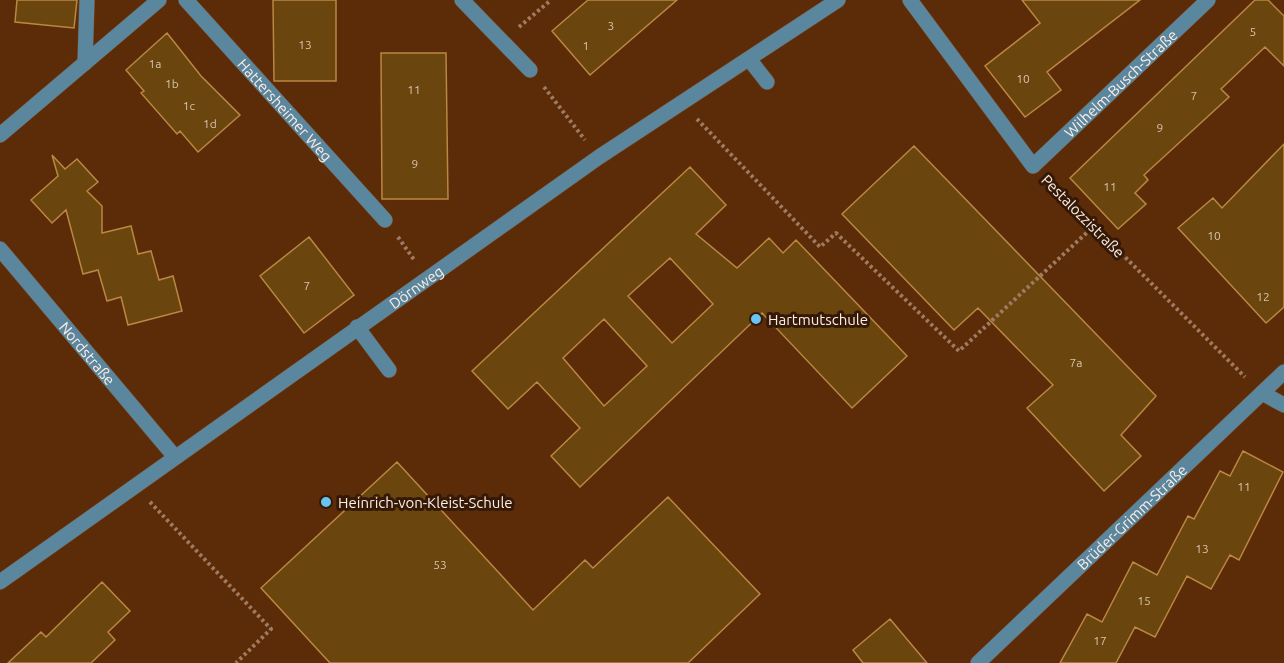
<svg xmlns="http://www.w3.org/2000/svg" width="1284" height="663" viewBox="0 0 1284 663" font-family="Ubuntu,sans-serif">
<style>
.building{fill:#6a450d;stroke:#ba8744;stroke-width:1.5;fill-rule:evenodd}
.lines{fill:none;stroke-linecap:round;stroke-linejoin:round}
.minor-casing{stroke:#764a2a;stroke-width:16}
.path{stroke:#9e7b62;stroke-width:4;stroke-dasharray:3 3;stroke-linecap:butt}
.minor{stroke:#5b879e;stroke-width:15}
.poi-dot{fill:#68c4f0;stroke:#351907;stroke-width:2}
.labels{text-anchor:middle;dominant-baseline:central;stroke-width:6;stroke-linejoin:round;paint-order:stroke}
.number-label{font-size:12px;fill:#d8c3ae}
.street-label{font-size:15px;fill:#fdede4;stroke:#351907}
.poi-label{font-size:15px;fill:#fdede4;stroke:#351907;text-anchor:start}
</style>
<rect width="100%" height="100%" fill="#5c2b07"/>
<path class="building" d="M17,0H77L74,28L15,22Z
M273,0H336V81H274Z
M588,0H677L590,75L552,31Z
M1022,0H1140L1047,72L1061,90L1025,117L985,66L1040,23Z
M1255,0H1268L1284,16V66L1265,47L1221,89L1229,97L1144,175L1148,180L1135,193L1146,204L1118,229L1070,178Z
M167,33L201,76L240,115L198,152L180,131L177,134L141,93L144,91L126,70Z
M381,53H446L448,199H382Z
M1284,144V307L1266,323L1178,228L1213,198L1222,208Z
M914,146L1156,396L1121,435L1141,456L1104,491L1027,408L1053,385L978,308L954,330L842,214Z
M52,155L65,169L77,159L98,182L87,191L102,206V233L131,226L138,254L151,251L159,280L173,276L182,311L128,325L121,297L107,301L98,270L83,274L66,210L52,223L31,200L58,176Z
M690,167L726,205L696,234L737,268L769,238L783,253L796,240L907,356L852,408L762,313L580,487L551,456L580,428L537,382L508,409L472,371ZM670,258L713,304L672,343L628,296ZM604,319L647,366L604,406L563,358Z
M309,237L354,295L304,333L260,276Z
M1243,451L1283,472L1239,560L1230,555L1211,589L1187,576L1155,637L1135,627L1116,663H1060L1087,614L1102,622L1133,562L1157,575L1188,516L1194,519L1220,471L1230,476Z
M397,462L533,610L585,560L593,568L668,497L760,594L688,663H330L261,588Z
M102,582L130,611L108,632L115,640L91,663H8L41,632L46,637Z
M890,619L927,663H863L853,650Z"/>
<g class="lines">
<g class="minor-casing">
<g id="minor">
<path id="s1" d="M186,0L385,220"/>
<path d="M462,0L530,70"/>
<path id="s2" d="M910,0L1033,166L1208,0"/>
<path d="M749,59L767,82"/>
<path d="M85,63L87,0"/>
<path d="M0,135L159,0"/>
<path id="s3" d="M0,249L175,457"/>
<path d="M357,327L389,370"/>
<path d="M1262,393L1284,405"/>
<path id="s4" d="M0,582L599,157L838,0"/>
<path id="s5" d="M978,663L1284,372"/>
</g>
</g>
<path class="path" d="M519,27L551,0
M544,87L585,140
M697,119L820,247L836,233L959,351L1094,226
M1049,181L1245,377
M398,237L415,261
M150,502L271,629L236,663"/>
<use href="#minor" class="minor"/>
</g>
<g class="poi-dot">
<circle cx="756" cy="319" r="6"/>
<circle cx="326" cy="502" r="6"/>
</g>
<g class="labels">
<g class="number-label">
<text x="611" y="25">3</text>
<text x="1253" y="31">5</text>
<text x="305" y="44">13</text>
<text x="586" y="45">1</text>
<text x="155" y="63">1a</text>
<text x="1023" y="78">10</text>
<text x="172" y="83">1b</text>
<text x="414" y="89">11</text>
<text x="1194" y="95">7</text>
<text x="189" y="105">1c</text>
<text x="210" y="123">1d</text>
<text x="1160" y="127">9</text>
<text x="415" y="163">9</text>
<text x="1110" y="186">11</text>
<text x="1214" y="235">10</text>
<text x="307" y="285">7</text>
<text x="1263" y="296">12</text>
<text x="1076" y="362">7a</text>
<text x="1244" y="486">11</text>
<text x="1202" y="548">13</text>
<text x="440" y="564">53</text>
<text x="1144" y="600">15</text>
<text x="1100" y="640">17</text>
</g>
<g class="street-label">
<text stroke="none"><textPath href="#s2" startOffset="327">Wilhelm-Busch-Straße</textPath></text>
<text stroke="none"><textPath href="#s1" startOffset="148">Hattersheimer Weg</textPath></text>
<text transform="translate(1083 216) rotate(45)">Pestalozzistraße</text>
<text stroke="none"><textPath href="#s4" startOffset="510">Dörnweg</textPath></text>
<text stroke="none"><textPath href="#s3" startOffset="136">Nordstraße</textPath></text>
<text stroke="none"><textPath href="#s5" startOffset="212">Brüder-Grimm-Straße</textPath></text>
</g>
<g class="poi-label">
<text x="768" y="319">Hartmutschule</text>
<text x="338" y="502">Heinrich-von-Kleist-Schule</text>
</g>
</g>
</svg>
